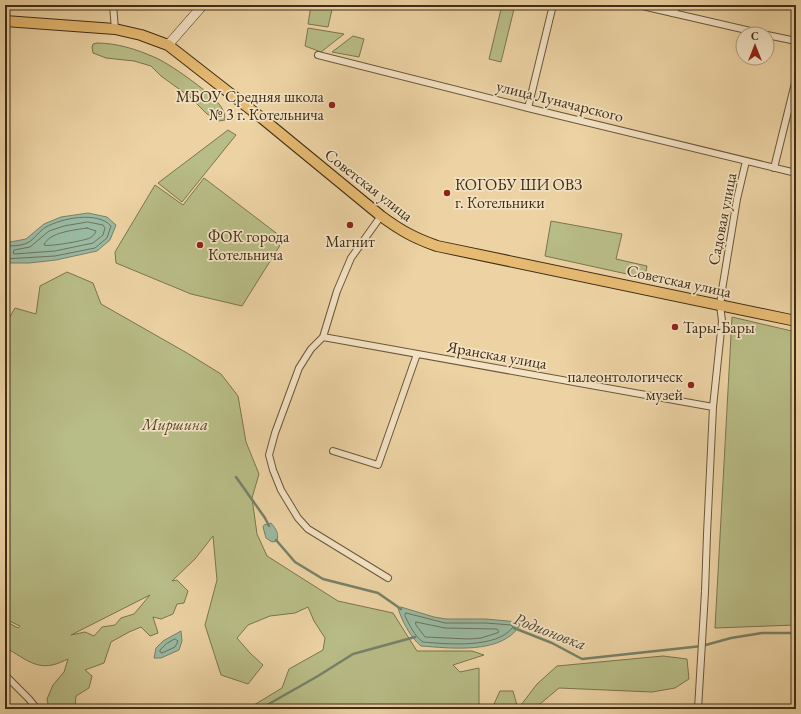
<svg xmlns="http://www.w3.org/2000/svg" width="801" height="714" viewBox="0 0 801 714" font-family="'EB Garamond',serif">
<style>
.green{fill:#b8bc86;stroke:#7c744e;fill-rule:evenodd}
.water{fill:#9ab9a2;stroke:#76816a}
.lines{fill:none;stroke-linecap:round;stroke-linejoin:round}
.shore{stroke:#6d735c;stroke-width:1}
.stream{stroke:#76816a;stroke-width:2.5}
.street-casing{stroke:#6b563a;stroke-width:8}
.secondary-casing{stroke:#402d16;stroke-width:10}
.primary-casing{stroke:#402d16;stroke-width:12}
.street{stroke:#f3e2c4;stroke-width:6}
.secondary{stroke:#f3e2c4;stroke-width:9}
.primary{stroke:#e6ba72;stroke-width:10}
.poi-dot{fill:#8f2418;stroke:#f3e2c4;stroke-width:1.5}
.labels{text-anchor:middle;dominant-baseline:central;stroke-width:3.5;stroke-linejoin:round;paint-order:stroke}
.poi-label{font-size:16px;fill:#402d16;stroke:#f3e2c4;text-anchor:start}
.street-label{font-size:16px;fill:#402d16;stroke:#f3e2c4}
.park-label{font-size:16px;font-style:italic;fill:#584a2c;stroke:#f3e2c4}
.water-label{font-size:17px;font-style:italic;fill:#524932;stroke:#f3e2c4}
</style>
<rect width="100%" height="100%" fill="#edd3a4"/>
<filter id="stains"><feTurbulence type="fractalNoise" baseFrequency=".005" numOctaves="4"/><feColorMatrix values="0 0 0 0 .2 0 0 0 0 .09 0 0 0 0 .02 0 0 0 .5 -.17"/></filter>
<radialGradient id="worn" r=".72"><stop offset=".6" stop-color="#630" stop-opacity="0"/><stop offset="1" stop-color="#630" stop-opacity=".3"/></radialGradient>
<path class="green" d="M311,5H333L328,27L308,24Z
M502,5H515L501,62L489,59Z
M308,28L344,34L321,52L305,46Z
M353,36L364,39L359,57L332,52Z
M97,43C116,43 136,49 154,57C169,63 208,91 219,104C223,109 225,114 225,120L219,121L207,114L190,97L161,76L151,66L134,61L106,58L93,53L92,47L93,44Z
M228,130L236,135L182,202L158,183Z
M204,178L284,239L242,306L191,294L116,263L115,252L155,185L183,205Z
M551,221L622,234L616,259L647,266L645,278L545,256Z
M67,272L93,283L101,304L187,353L221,374L238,396L246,442L259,474L252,498L257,534L267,556L338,601L393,613L417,651H472L484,655L453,665L460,672L479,668V703L482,709H252L254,705L282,688L289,669L323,650L325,638L314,621L308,607L295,613L270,616L248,625L237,638L250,653L263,665L248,684L221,675L205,625L217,580L213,536L195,559L172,581L177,580L188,591L184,603L177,604L173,614L161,619L153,617L158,633L150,636L141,627L129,632L111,642L104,663L85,670L92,676L89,688L76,696L75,706L72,709H49L47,699L53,685L64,672L68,659C63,661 58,664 52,665C33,669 21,655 5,648V621L18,628L20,626L5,619V325L15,308L36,314L40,286ZM150,595L134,614L121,618L115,625L102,627L94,636L85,632L71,635Z
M732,317L796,332V625L715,628Z
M663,656L687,659L689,679L675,688L652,692L559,688L534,709H518L537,684L557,666Z
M500,691H513L518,709H499L493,706Z"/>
<path class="water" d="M88,213L107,217L116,225L110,240L97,251L56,260L29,263H5V243L26,239L44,224L61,217Z
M271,523C276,529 279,533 277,541L272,542L266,538L263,527L264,525Z
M401,607L434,617L446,619H486L518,622L520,625C502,655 450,648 421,646C410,637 402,621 398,608Z
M181,631L182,641L179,650L161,658H154L156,648L163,641Z"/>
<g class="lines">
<path class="shore" d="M88,222L103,225L105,228L103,235L93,243L55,251L14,254L13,253L14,250L30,247L49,231L64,226Z
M87,228L96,231C95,234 93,236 90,238C83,241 49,247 44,245C49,232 75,230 87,228Z
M5,246C11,246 21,246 27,243C34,240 39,231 46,227C62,218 98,211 111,226L107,238L95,248L55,256L5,259
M406,613L445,623H486L511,625L513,627C497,649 447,644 423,642C415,637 409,624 405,616Z
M416,622L445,628L497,629L499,632L497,633L481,638L469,639L425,637L416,625Z
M175,639L178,641L175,647L162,653L160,652V650L166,644Z"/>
<path class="stream" d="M236,477L265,518L269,526
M276,540L295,562L323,579L378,593L401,609
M514,628L552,643L582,659L702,646L731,638L762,633H796
M263,709L267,705L318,676L353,654L415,637"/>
<g class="street-casing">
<path id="street" d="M113,5L115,29
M638,5L764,34
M672,13L679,5
M767,35L796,41
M318,55L528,108L796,173
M528,108L553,5
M774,168L796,79
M381,216L351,258L337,291L323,337L311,349L299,368L275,433L269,455L273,470L281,490L298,518L308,529L388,578
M323,337L713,407
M333,451L378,465L417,354
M5,675L29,699L37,709
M698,709L705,592L707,534L713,407L722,321L720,305L722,290L737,199L746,161"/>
</g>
<g class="secondary-casing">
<path id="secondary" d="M168,45L203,5"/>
</g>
<g class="primary-casing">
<path id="primary" d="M5,21L115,29L141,35L168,45L263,119L381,216C400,230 414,238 437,246L796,321"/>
</g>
<use href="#street" class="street"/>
<use href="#secondary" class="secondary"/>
<use href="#primary" class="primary"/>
</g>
<g class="poi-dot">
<circle cx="332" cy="105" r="4"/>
<circle cx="447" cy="193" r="4"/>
<circle cx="350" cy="225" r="4"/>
<circle cx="200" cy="245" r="4"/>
<circle cx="675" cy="327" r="4"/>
<circle cx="691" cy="385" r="4"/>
</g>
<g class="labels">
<g class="poi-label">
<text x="324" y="96" text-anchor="end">МБОУ Средняя школа<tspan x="324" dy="18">№ 3 г. Котельнича</tspan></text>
<text x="455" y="184">КОГОБУ ШИ ОВЗ<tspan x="455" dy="18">г. Котельники</tspan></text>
<text x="208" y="236">ФОК города<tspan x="208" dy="18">Котельнича</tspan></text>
<text x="350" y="241" text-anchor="middle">Магнит</text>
<text x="683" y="327">Тары-Бары</text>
<text x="683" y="376" text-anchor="end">палеонтологическ<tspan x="683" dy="18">музей</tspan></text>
</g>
<g class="street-label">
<text transform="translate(560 101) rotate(14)">улица Луначарского</text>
<text transform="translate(369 185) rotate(38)">Советская улица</text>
<text transform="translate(722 219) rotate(-79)">Садовая улица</text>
<text transform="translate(679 281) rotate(12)">Советская улица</text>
<text transform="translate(497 355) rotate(10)">Яранская улица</text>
</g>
<g class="park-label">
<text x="175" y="424">Миршина</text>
</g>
<g class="water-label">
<text transform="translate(550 631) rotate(21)">Родионовка</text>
</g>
</g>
<rect width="801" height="714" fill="none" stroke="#edd3a4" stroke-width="20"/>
<rect x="6" y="6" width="789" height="702" fill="none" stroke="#402d16" stroke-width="2"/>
<rect x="10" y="10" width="781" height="694" fill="none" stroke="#402d16"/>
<g transform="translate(755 46)"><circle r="19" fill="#f3e2c4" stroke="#ab9a7e"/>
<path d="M0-3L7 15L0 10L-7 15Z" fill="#8f2418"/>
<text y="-6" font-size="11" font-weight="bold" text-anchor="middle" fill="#402d16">С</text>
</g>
<rect width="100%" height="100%" filter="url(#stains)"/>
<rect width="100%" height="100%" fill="url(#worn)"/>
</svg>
